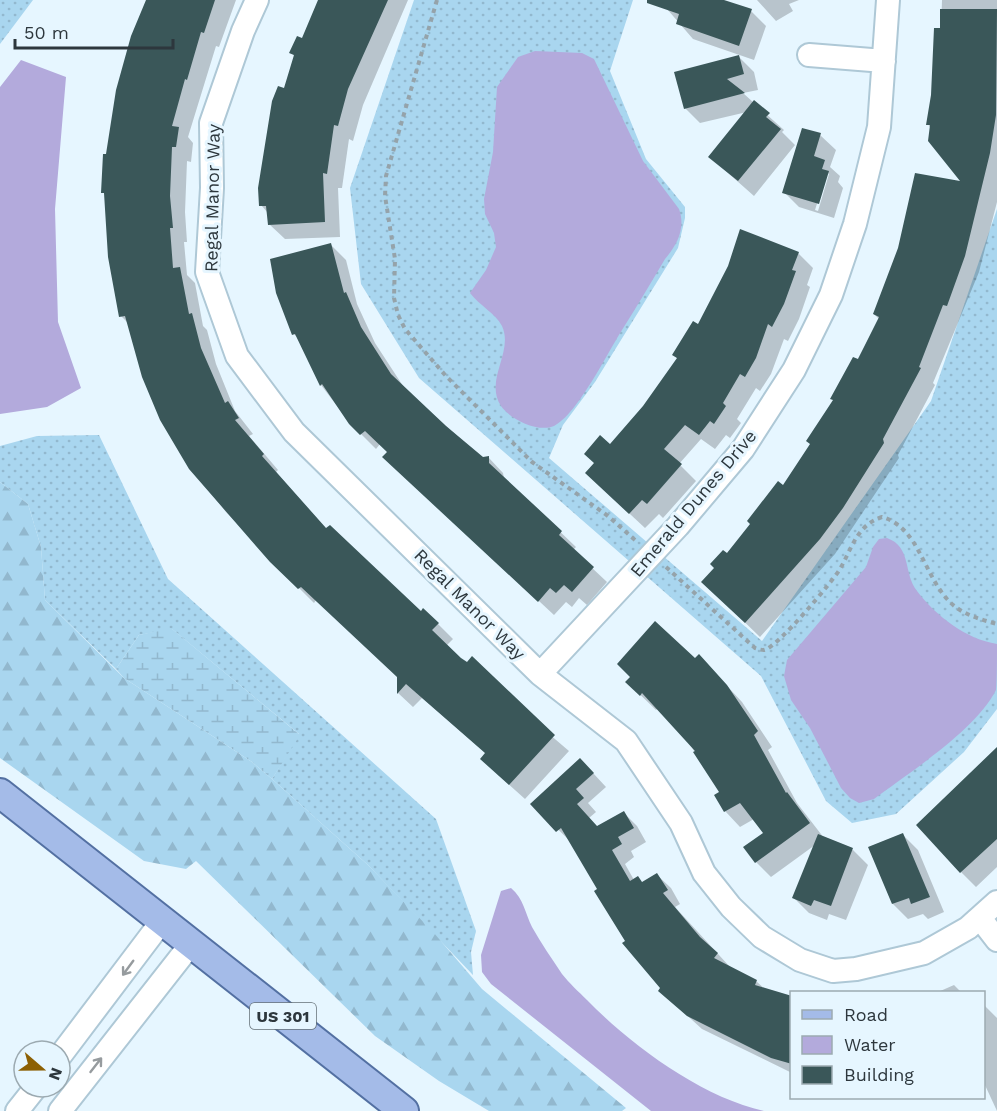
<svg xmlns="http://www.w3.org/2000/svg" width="997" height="1111" viewBox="0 0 997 1111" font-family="'Work Sans',sans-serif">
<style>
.grass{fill:url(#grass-dots)}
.forest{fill:url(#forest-firs)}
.wetland{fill:url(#wetland-marsh)}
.water{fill:#b3aadc}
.shadow{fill:#0003;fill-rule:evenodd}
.building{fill:#3a5759}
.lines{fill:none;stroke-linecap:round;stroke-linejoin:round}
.minor-casing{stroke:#aec8d6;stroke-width:26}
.major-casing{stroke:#5370a2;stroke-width:32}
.path{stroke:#95a3aa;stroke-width:4;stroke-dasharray:4.5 4.5;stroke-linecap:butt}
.minor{stroke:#fff;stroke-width:22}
.major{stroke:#a4bbe8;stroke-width:28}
.oneway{stroke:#969b9e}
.labels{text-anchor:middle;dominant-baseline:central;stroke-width:6;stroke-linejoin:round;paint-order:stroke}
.shield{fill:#e6f6ff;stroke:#647077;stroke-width:1.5}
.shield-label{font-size:16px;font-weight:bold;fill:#2d373d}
.street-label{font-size:18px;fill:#2d373d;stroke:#e6f6ff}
</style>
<defs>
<pattern id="grass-dots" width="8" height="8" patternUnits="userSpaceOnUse" patternTransform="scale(1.5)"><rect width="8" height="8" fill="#a9d6ef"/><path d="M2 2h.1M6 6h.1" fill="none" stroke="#92b8ce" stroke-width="1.8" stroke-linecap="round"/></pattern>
<pattern id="forest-firs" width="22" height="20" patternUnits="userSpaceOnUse" patternTransform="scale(1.5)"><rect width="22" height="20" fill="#a9d6ef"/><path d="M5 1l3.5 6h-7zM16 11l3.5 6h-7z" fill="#92b8ce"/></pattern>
<pattern id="wetland-marsh" width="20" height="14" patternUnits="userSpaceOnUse" patternTransform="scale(1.5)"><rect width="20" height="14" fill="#a9d6ef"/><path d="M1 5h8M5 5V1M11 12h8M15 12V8" fill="none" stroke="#92b8ce"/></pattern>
</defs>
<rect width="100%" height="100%" fill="#e6f6ff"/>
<path class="grass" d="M0,0H33L0,44Z
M414,0H633L610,71L646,159L685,207V218L678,248L595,382L563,425L549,458L762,641L931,401L997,209V709L964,752L896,814L852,823L826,801L761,676L419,378L361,284L350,188Z
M99,435L168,579L436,819L476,931L471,952L473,975L368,865L272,779L299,734L172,629L139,635L116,669L45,600L41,547L28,504L0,482V446L37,436Z"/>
<path class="forest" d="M0,482L28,504L41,547L45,600L124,678L252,762L272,779L368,865L434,933L482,989L626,1108L622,1111H489L439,1081L375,1036L196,861L186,869L144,861L0,758Z"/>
<path class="wetland" d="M171,628L300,735L272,779L252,762L124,678L116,669L139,635Z"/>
<path class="water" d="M535,51L582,53L594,59L643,161L679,209C686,228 677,245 665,259C651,283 637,306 622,330C608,352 577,415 554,426C538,433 510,419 501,406C484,380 514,352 502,326C495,313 479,305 470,293L486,270L496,247L494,233L485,214L484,199L493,152L497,87L518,57Z
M21,60L66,77L55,209L58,322L81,388L47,407L0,414V87Z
M887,538C912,547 903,573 917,591C936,616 966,639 997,644C997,656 997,680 996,690C976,730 910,772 874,799L859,803L850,798L841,788L810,728L791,700L784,676L787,660L866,567L873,547L879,539Z
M511,888C524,899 525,913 532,927C541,943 552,959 562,974C569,983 579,992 587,1000C631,1045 701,1097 764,1111H651L491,984L482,972L481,955L501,891Z"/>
<path class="shadow" d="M148,0H236L219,47L216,46L188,137L193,143L191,162L187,161L185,212L187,242H184L187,275L195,283L203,326L207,330L216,364L235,411L253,434L249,436L278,470L276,472L327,530L421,613L438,624L453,639L446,646L569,751L525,799L497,774L487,754L422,698L413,707L398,693V677L316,600L314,603L299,588L226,512L191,468L129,324L121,316L106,195L103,192L107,156Z
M320,0H408L363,105L353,141L349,139L342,188H338L340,237L285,239L269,224L268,213L261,205L285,90L295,57L291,52L303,40Z
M671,0H720L751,11L766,26L754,60L693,39L667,9Z
M757,0H799L789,4L793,11L776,21Z
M942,0H997V202L979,272L933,383L935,385L898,455L899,458L835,554L760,637L703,582L783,487L812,445L879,319L874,314L963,184L928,124L941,29Z
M739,57L754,72L758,90L743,93L784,130L782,132L795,145L754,196L710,157L747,112L700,123L685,108Z
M820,135L836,150L830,167L840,176L838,182L843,188L834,218L799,207L784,192ZM827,172L829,174L818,211L815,210Z
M331,245L346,260L357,304L375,343L405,389L483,459L489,458L503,473L504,478L576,547L573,550L607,582L587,605L579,598L572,607L566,602L554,615L399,471L389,452L380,444L376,449L350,423L321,385L300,340L294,334Z
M798,253L813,268L807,285L810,287L799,319L788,341L784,339L771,374L760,391L756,388L737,419L741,423L730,438L726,435L715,449L701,439L679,464L696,481L663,518L659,514L645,528L602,488L610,446L644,407L678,359L674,355L699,326Z
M695,660L714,672L742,702L772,747L768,750L797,803L824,838L853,850L868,865L846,920L829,914L827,920L809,913L794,898L815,845L771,877L756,862L765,833L754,819L740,827L725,811L716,795L721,792L685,737L658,708L656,710L627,682Z
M997,751V867L976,887L961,872Z
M593,773L606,787L588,803L596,812L589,818L598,828L623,812L637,826L646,842L631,851L634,857L625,864L634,880L643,883L657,875L671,888L680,904L675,907L730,967L756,981L766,990L792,998V1073L702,1029L660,991L662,988L627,941L572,843L532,804Z
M903,835L918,850L944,912L928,919L923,914L908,919L893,904Z
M954,985L961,992H938Z
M984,1005L997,1018V1111L984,1083Z"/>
<path class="building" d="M146,0H215L204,33L201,32L187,80L185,79L172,126L179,127L176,147H172L170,196L173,228H170L173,268L180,267L189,314L192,313L201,348L225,403L228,401L239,418L235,420L264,454L262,456L326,528L330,525L421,611L423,608L439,623L432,630L461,658L467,662L472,656L555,735L509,785L480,759L485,753L406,684L397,694V677L301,587L298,589L270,562L189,469L160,420L142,377L125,316L119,317L108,257L104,193H101L103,154H106L116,90L131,36Z
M318,0H388L348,89L338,126L334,125L327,174L323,173L325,222L268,225L266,206H259L258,188L272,101L278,86L284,88L294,55L289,53L297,36L302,38Z
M647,0H724L752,9L739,46L676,24L679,14L647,3Z
M940,9H997L996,115L990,153L965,256L947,306L943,305L919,367L921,368L883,439L884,443L843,508L820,539L745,623L701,582L714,568L710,564L723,550L727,553L750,524L747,521L778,481L783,485L810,444L806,441L833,400L830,399L853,357L858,359L879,317L873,314L898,248L915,173L960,181L928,141L930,125H926L931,95L934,28H940Z
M739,55L744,74L727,79L745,93L684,109L674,72Z
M754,100L770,113L766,117L781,129L738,181L708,157Z
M802,128L821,133L814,156L825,160L822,169L829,171L819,204L782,193Z
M740,229L799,252L792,270L796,271L784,304L772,327L768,324L756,358L745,377L740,374L723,403L726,406L714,424L710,421L699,435L685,425L664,449L682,464L647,504L642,500L629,514L585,473L594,463L584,454L600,435L610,444L643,406L677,358L672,355L693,321L698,324L728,266Z
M331,243L344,293L346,292L361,327L391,374L446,426L483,457L489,456V463L562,531L559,535L594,567L572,592L564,585L556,593L550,588L538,602L382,457L387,452L365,431L360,435L349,424L322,384L320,386L295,334L292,335L276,293L270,259Z
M655,621L695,658L699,654L727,685L758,731L754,735L786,793L787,792L810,823L755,863L743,847L763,833L740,803L724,812L714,795L719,792L693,752L695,751L642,693L640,696L625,682L630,677L617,664Z
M997,747V839L960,873L916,825Z
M580,758L594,773L576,789L584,798L577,804L597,826L624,811L634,828L618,837L622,844L612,850L630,881L638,876L642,882L657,873L668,890L663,893L700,937L718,953L714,958L757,980L755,985L792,996V1064L771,1058L687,1016L658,991L660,988L622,943L625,941L594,891L597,889L561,828L556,832L530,804Z
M903,833L930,897L911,904L909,898L892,904L868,847Z
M818,834L853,848L831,906L814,900L811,906L792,898Z"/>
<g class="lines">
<g class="minor-casing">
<path id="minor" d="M257,0L243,31L211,123L212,188L207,272L237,356L294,432L540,674L626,741L681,823L704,873L731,907L762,937L800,960L833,971L856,969L924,953L968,928L997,902
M809,55L884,61
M540,674L678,526L743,449L794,370L831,295L855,224L879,127L888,0
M980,918L997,940
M60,1056L162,921
M17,1111L36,1087
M60,1111L191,944"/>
</g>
<g class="major-casing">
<path id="major" d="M0,793L404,1111"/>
</g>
<path class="path" d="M437,0L386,176L385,196L395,259L394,298L398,315L405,329L446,376L532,462L608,516L635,540
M666,567L755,648C758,649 761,650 764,650C777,648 832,582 840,569C852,548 857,525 882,517C918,527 923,572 947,599C960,614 979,619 997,624"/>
<use href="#minor" class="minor"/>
<use href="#major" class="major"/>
</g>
<defs><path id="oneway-shaft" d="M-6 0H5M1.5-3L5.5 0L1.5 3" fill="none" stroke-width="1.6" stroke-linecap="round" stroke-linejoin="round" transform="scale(1.5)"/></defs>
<g class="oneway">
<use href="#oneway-shaft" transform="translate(128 968) rotate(126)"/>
<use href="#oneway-shaft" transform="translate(96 1065) rotate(-52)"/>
</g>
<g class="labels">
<rect class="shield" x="250" y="1003" width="66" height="26" rx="4.5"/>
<g class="shield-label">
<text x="283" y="1016">US 301</text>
</g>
<g class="street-label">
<text transform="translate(212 198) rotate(-89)">Regal Manor Way</text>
<text transform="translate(693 503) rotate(-50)">Emerald Dunes Drive</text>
<text transform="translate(470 604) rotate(45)">Regal Manor Way</text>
</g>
</g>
<rect x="790" y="991" width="195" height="108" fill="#e6f6ff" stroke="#9caab1" stroke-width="1.5"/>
<rect x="802" y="1010" width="30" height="9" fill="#a4bbe8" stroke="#9caab1" stroke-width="1.5"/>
<text x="844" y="1021" font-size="18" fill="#2d373d">Road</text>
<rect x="802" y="1036" width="30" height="18" fill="#b3aadc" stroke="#9caab1" stroke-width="1.5"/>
<text x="844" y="1051" font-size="18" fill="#2d373d">Water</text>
<rect x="802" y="1066" width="30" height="18" fill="#3a5759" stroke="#9caab1" stroke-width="1.5"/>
<text x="844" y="1081" font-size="18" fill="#2d373d">Building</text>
<g transform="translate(42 1069) rotate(110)"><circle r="28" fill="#e6f6ff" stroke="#9caab1" stroke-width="1.5"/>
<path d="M0-4.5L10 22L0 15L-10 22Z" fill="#8c6004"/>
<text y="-9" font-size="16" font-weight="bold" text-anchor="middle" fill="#2d373d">N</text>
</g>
<path d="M15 39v9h158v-9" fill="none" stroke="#2d373d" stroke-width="3"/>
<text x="24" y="39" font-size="18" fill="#2d373d" stroke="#e6f6ff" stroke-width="4.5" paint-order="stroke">50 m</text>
</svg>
